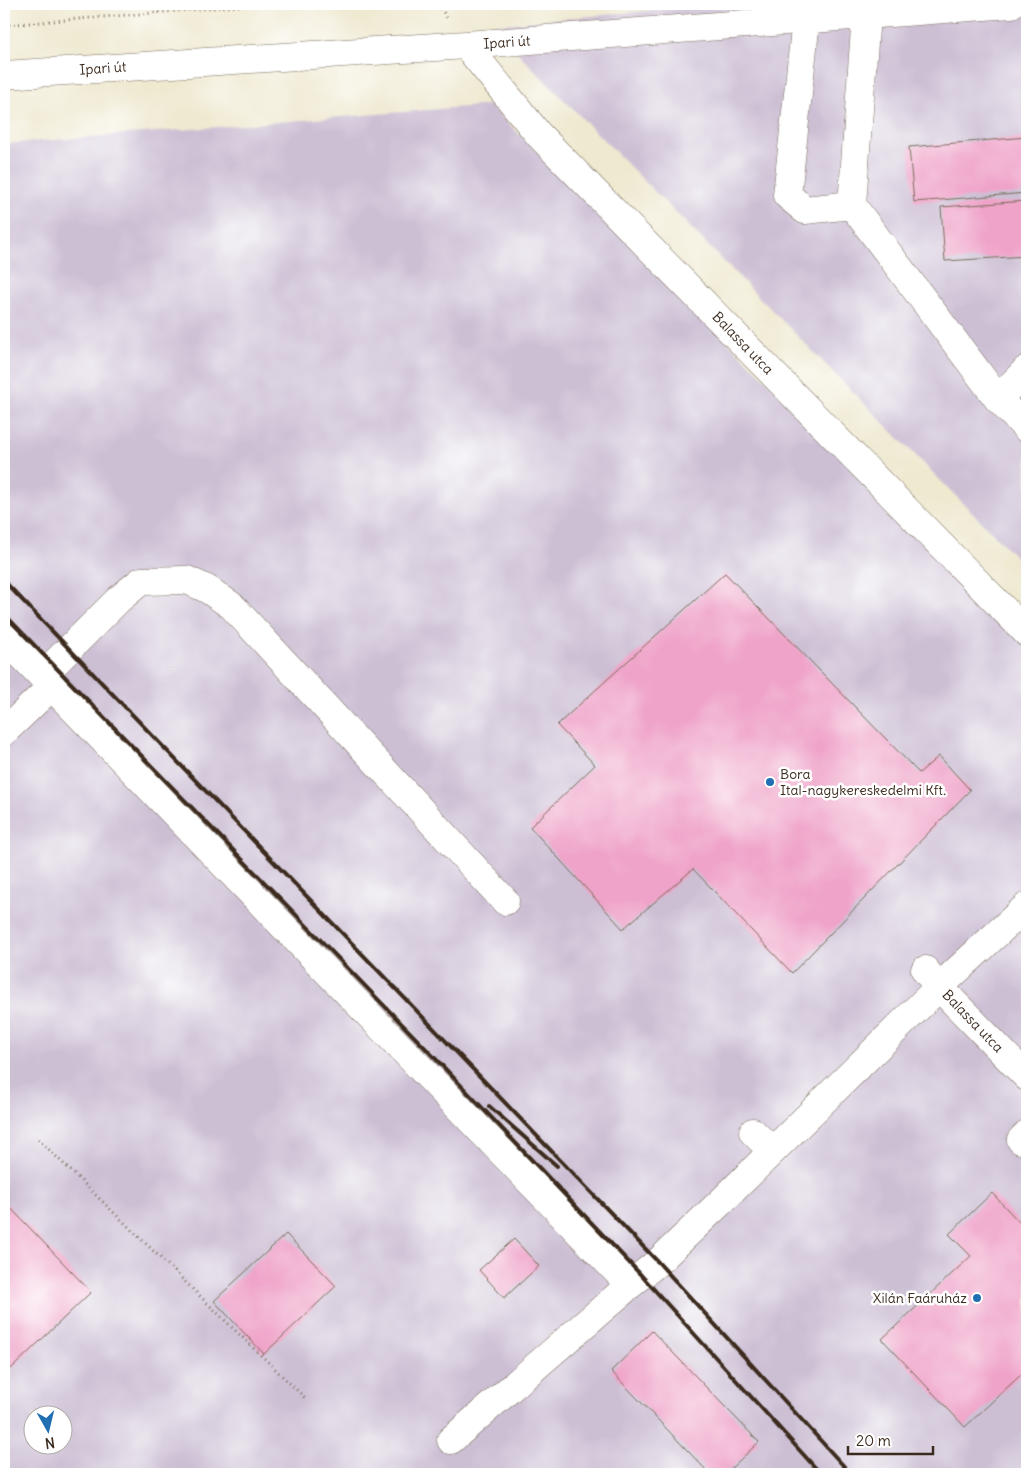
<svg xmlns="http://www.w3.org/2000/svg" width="1031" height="1478" viewBox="0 0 1031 1478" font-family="Delius,sans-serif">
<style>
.industrial{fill:#ccbfd4;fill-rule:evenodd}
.building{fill:#efa3c8}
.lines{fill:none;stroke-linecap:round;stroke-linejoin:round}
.minor-casing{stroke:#7a6d5c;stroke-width:29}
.path{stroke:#7a6d5c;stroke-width:3;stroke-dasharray:1 4;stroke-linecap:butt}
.minor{stroke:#fff;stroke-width:28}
.rail{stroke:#3b2a1e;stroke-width:4}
.poi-dot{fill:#1f6fb2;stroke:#fff;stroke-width:2}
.labels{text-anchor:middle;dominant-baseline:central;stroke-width:5;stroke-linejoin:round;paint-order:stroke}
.street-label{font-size:14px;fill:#3b2a1e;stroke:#fff}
.poi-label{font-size:14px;fill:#3b2a1e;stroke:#fff;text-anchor:start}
</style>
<rect width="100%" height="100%" fill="#fff"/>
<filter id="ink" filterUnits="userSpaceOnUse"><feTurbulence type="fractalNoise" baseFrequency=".02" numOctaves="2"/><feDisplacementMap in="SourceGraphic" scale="10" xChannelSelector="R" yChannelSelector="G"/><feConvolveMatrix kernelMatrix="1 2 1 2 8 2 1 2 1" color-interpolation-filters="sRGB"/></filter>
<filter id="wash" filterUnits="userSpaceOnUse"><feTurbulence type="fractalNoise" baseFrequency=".0096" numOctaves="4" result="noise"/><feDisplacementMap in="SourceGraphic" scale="20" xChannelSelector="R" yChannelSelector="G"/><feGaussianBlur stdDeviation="1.12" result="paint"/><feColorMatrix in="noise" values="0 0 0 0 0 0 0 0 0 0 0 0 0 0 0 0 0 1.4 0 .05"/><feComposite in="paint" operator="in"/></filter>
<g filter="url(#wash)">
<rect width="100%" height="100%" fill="#efe9d0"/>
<path class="industrial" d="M723,4H1027V568L490,25Z
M490,105L1027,639V1474H4V144ZM32,1416H62V1446H32Z"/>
<g id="blocks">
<path class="building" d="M1027,137V193L914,202L909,147Z
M1027,201V256L945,261L941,207Z
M725,573L919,773L939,756L970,790L792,973L693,869L623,929L530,827L595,765L557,725Z
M992,1193L1023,1226L1027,1222V1369L965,1427L882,1339L971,1256L949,1234Z
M4,1201L91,1292L11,1369L4,1362Z
M286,1234L336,1286L264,1354L214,1301Z
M514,1239L539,1266L504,1298L479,1270Z
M652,1331L759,1442L725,1474H710L611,1371Z"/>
</g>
</g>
<g filter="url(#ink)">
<use href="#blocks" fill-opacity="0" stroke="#7a6d5c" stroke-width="1"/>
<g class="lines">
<g class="minor-casing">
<path id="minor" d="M866,15L852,205L998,399L1027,429
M806,20L787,195L805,210L852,205
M466,45L539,135L1027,633
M4,75L466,45L1011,4
M998,399L1027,369
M4,637L630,1285L658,1262L726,1197L939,987L925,970
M42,676L118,600L141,581L187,580L207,589L232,606L505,901
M4,732L52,686
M1027,906L939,987L1027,1077
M753,1132L772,1151
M1021,1140L1027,1134
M451,1440L630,1285"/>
</g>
<path class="path" d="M438,4L447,18
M4,25L263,4
M38,1139L306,1399"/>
<use href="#minor" class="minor"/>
<path class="rail" d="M4,581L658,1262L851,1474
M4,614L432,1055L641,1275L821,1474
M489,1106L557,1166"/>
</g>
</g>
<g class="poi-dot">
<circle cx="770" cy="782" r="5"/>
<circle cx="977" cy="1298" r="5"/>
</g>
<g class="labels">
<g class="street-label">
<text transform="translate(507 42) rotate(-4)">Ipari út</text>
<text transform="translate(103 68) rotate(-4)">Ipari út</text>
<text transform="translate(743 343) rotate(46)">Balassa utca</text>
<text transform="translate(973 1021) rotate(46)">Balassa utca</text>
</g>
<g class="poi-label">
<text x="780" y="774">Bora<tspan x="780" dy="16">Ital-nagykereskedelmi Kft.</tspan></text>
<text x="967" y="1298" text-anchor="end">Xilán Faáruház</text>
</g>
</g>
<rect width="1031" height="1478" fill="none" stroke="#fff" stroke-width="20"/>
<g transform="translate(48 1430) rotate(172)"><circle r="24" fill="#ffffff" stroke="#b1aaa5"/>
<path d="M0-4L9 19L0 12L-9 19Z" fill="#1f6fb2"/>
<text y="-8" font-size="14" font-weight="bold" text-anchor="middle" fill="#3b2a1e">N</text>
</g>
<path d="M848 1446v8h85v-8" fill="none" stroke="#3b2a1e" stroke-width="2.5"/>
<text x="856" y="1446" font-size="15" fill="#3b2a1e" stroke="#ffffff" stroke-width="4" paint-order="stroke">20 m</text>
</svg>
